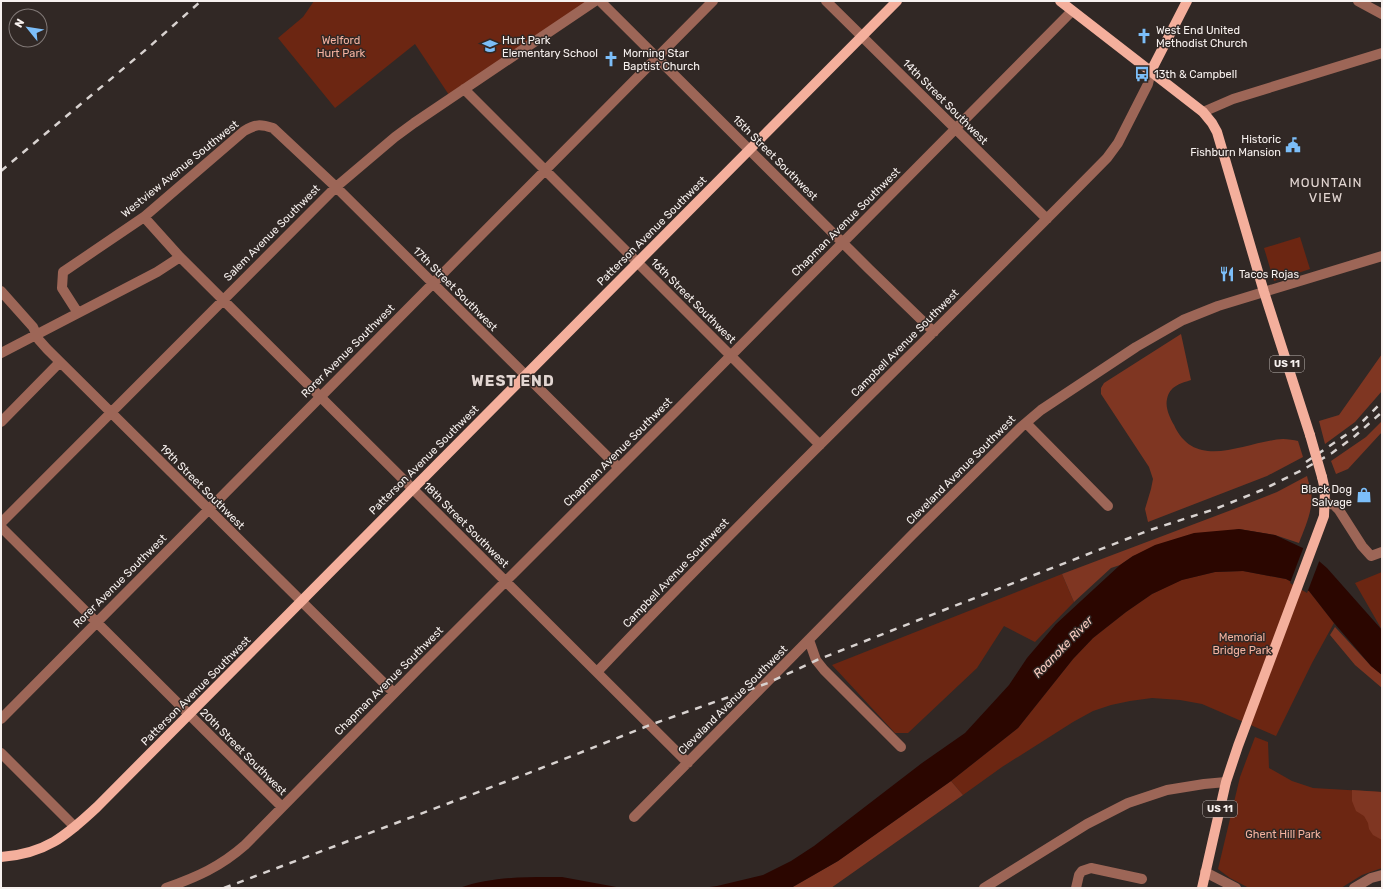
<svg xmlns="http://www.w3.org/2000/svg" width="1383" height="889" viewBox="0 0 1383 889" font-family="Rubik,sans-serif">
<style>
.green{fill:#6c2612}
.forest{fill:#7f3622}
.water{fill:#2b0600}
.pier{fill:#312825}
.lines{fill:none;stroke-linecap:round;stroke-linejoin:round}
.minor{stroke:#9d6657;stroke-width:10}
.major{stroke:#f4af9c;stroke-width:10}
.rail{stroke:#d8d2d0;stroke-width:2.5;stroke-dasharray:7 7;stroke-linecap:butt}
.major-bridge{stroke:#f4af9c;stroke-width:10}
.labels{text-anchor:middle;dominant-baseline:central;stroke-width:3;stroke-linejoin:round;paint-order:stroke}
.shield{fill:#312825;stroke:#bcb5b2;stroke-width:1}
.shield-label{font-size:10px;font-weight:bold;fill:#f7f1ef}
.poi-label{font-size:11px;fill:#f7f1ef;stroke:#312825;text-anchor:start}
.park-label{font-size:11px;fill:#f4b29f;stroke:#312825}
.street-label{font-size:11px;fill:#f7f1ef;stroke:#312825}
.water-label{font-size:12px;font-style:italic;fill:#fbcdc1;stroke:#312825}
.quarter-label{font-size:13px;letter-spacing:1px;fill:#e2d6d2;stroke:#312825}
.district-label{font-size:15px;font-weight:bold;letter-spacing:1px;fill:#e2d6d2;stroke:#312825}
</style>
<rect width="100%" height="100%" fill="#312825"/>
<path class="green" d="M314,1H595L451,98L415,44L335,108L278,38L303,17Z
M1300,237L1310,269L1274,281L1264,248Z
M1243,571L1286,579L1309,591L1334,623L1312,663L1276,736L1202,704L1180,700L1152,698L1130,701L1111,705L1093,711L1073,722L1002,767L963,795L951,781L1018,728L1073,659L1093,638L1126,612L1152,594L1181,580L1215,572Z
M1382,572V630L1355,583Z
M1062,574L1074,602L1035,642L1004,626L977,668L908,733H895L832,665Z
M1255,737L1268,742L1269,768L1292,781L1313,788L1382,792V868L1362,875L1341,888H1249L1230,878L1218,869L1240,777Z"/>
<path class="forest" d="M1181,334L1191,380C1179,384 1170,386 1167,399C1165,408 1170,418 1174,425C1196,473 1246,441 1283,439C1288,439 1294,440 1298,441L1303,457L1267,476L1148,522L1145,509L1151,489L1153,479L1149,467L1101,394V388L1104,383Z
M1382,354V391L1355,422L1325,444L1319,421L1339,415Z
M1382,421V432L1348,469L1336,474L1331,461L1366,437Z
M1307,476C1308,481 1310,486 1311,491C1314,509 1305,527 1299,543L1275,535L1239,529L1133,556L1120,565L1111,568L1074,602L1062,574L1234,509L1277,492Z
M1335,627L1371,666L1382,675V688L1355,665L1330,635Z
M951,781L963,795L831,888H791L838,861Z
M1352,790L1382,792V840L1373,835L1369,829L1368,823L1364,816L1356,811L1352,801Z"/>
<path class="water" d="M1239,529L1275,535L1305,549L1327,568L1382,630V675L1371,666L1334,623L1309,591L1286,579L1243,571L1215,572L1182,580L1152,594L1126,612L1093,638L1073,659L1018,728L951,781L838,861L791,888H702L717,886L763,875L791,861L814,846L922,763L965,733L1009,685L1027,658L1056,624L1120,565L1133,556L1155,545L1194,533Z
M562,877L622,888H459C493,876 527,877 562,877Z"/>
<path class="pier" d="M1304,546L1320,559L1307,593L1290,583Z"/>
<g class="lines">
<path class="minor" d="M600,1L869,269L934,332
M826,1L1047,219
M1358,1L1382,14
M464,89L820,445
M1203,112L1233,99L1382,53
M144,217L180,257L688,763
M1,291L33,327L39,340L47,349L394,693
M78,313L62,288L63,272L144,217L244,131C256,124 260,124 273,128L336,187L619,468
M1,353L157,272L180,257
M1,422L60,362
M1026,423L1108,506
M1326,503L1334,505L1339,510L1362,546L1371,556L1382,552
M1,523L336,187L395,137L414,123L595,1
M1,527L282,807
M809,640L816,660L824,670L901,747
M597,672C763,497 938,330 1107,158L1118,143L1148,84L1151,71
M1,719L713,1
M1,753L75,827
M634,817L912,535L1021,427L1041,410L1136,347L1183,320L1218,306L1382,256
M1205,872L1236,888
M166,888C197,877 220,867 245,845L420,667L677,410L1072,11
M984,888L1087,824L1128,803L1167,790L1204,784L1226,782
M1076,888L1079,875L1082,871L1091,868L1142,879
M1354,888L1371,878L1382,875"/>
<path class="major" d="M1060,1L1203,112L1212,123L1217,132L1264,292L1310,435
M1151,71L1187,1
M1,857C45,854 66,836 97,807L897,1
M1202,888L1226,782L1238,746L1324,516L1325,490L1322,477"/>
<path class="rail" d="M1,171L149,47L201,1
M1306,462L1356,428L1382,402
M224,888L534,771L650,725L768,683L817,660L944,610L1150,530L1215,509L1262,490L1304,469L1332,453L1355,436L1382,412"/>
<path class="major-bridge" d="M1310,435L1322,477"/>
</g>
<defs>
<g id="church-bare" transform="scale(1.2)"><path d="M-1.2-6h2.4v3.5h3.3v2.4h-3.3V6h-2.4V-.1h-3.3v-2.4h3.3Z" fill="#7cbef9" stroke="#312825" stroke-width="2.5" paint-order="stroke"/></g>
<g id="school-bare" transform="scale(1.2)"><path d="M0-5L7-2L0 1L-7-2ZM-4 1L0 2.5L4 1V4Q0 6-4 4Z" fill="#7cbef9" stroke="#312825" stroke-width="2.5" paint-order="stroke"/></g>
<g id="bus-bare" transform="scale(1.2)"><path d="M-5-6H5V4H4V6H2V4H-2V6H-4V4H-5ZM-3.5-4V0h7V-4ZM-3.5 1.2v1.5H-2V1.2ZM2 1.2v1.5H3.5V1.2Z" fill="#7cbef9" stroke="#312825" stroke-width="2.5" paint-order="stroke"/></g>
<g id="civic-bare" transform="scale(1.2)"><path d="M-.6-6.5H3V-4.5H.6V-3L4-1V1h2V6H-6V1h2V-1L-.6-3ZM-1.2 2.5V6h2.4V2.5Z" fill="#7cbef9" stroke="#312825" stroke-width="2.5" paint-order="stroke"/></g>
<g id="restaurant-bare" transform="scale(1.2)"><path d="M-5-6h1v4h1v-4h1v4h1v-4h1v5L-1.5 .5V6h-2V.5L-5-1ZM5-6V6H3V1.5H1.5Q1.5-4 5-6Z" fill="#7cbef9" stroke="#312825" stroke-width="2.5" paint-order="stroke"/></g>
<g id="shop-bare" transform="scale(1.2)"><path d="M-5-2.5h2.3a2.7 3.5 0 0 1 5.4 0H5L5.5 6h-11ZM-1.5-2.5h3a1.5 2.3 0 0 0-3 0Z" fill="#7cbef9" stroke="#312825" stroke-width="2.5" paint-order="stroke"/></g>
</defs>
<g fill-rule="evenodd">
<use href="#church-bare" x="1144" y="36"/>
<use href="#school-bare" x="490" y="46"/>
<use href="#church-bare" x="611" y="59"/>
<use href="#bus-bare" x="1142" y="74"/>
<use href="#civic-bare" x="1293" y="145"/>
<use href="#restaurant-bare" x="1227" y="274"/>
<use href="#shop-bare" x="1364" y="495"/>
</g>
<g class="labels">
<g class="shield">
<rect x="1270" y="356" width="34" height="16" rx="3"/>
<rect x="1203" y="801" width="34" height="16" rx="3"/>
</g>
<g class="shield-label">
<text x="1287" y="364">US 11</text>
<text x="1220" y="809">US 11</text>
</g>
<g class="poi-label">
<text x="1156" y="30">West End United<tspan x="1156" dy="13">Methodist Church</tspan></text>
<text x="502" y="40">Hurt Park<tspan x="502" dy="13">Elementary School</tspan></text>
<text x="623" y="53">Morning Star<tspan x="623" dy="13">Baptist Church</tspan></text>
<text x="1154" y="74">13th &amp; Campbell</text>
<text x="1281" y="139" text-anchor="end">Historic<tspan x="1281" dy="13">Fishburn Mansion</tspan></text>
<text x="1239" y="274">Tacos Rojas</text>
<text x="1352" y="489" text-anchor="end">Black Dog<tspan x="1352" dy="13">Salvage</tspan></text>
</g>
<g class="park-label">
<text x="341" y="40">Welford<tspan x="341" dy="13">Hurt Park</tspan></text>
<text x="1242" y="637">Memorial<tspan x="1242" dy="13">Bridge Park</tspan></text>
<text x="1283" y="834">Ghent Hill Park</text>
</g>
<g class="street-label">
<text transform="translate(945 102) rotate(45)">14th Street Southwest</text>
<text transform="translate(775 158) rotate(45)">15th Street Southwest</text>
<text transform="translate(180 169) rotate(-39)">Westview Avenue Southwest</text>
<text transform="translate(846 222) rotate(-45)">Chapman Avenue Southwest</text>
<text transform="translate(652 231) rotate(-45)">Patterson Avenue Southwest</text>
<text transform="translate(272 233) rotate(-45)">Salem Avenue Southwest</text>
<text transform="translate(455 289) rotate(45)">17th Street Southwest</text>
<text transform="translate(693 301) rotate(45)">16th Street Southwest</text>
<text transform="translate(905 343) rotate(-45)">Campbell Avenue Southwest</text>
<text transform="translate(348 351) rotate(-45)">Rorer Avenue Southwest</text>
<text transform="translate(618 452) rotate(-45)">Chapman Avenue Southwest</text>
<text transform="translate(424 460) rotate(-45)">Patterson Avenue Southwest</text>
<text transform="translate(961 470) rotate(-45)">Cleveland Avenue Southwest</text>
<text transform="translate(202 487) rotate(45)">19th Street Southwest</text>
<text transform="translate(466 525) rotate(45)">18th Street Southwest</text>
<text transform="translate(676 573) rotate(-46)">Campbell Avenue Southwest</text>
<text transform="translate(120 581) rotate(-45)">Rorer Avenue Southwest</text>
<text transform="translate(389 681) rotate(-45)">Chapman Avenue Southwest</text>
<text transform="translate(196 691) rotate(-45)">Patterson Avenue Southwest</text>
<text transform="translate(733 700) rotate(-45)">Cleveland Avenue Southwest</text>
<text transform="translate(243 752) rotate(45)">20th Street Southwest</text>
</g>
<g class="water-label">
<text transform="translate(1063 647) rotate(-46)">Roanoke River</text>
</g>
<g class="quarter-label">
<text x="1326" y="182">MOUNTAIN<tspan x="1326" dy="15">VIEW</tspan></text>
</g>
<g class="district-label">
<text x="513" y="381">WEST END</text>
</g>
</g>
<rect width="1383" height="889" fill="none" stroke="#f7f1ef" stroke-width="4"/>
<g transform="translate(28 28) rotate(300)"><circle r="19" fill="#312825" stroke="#807876"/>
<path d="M0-3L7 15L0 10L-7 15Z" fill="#7cbef9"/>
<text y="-6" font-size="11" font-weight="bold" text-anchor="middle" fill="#f7f1ef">N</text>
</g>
</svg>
